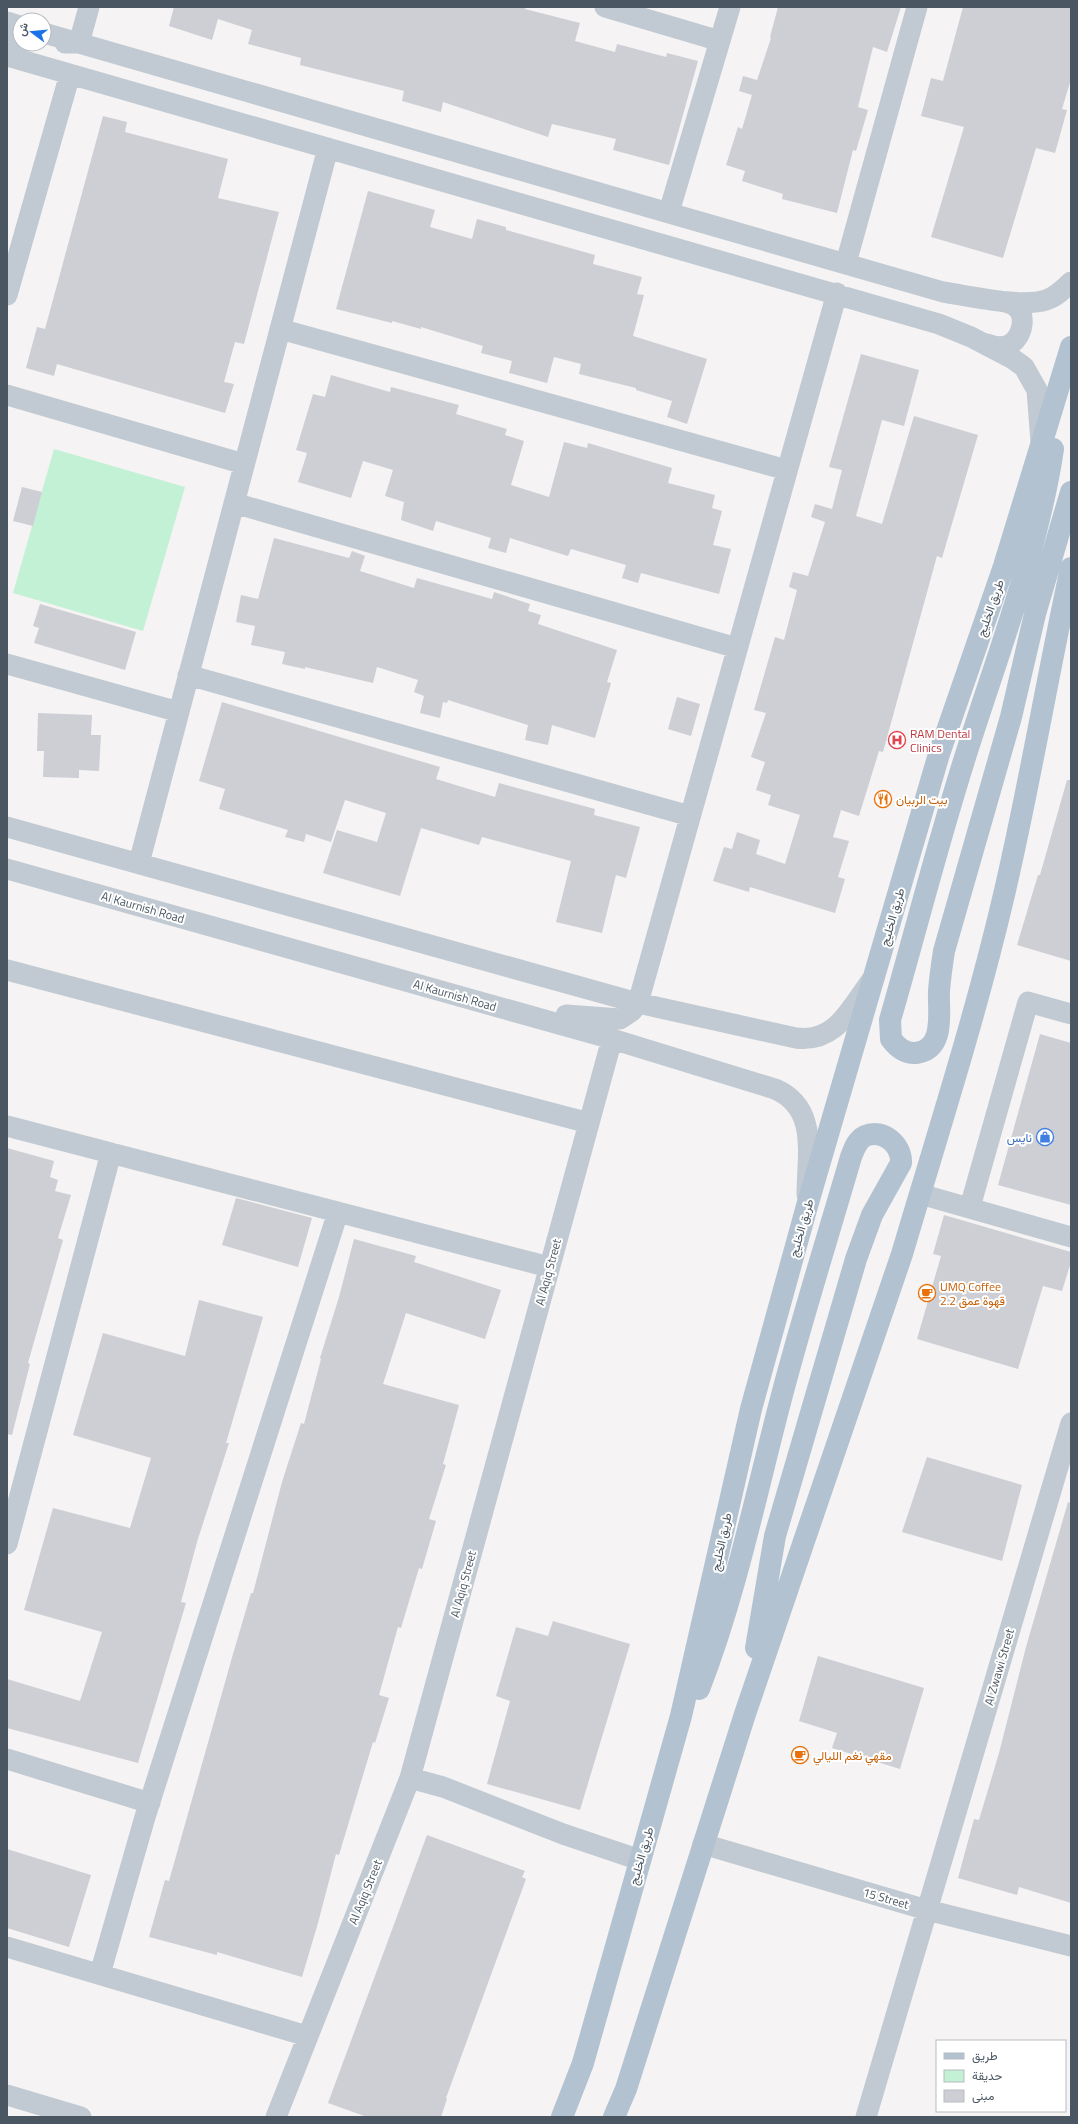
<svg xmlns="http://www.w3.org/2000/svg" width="1078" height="2124" viewBox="0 0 1078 2124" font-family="'Titillium Web',Vazirmatn,sans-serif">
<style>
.green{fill:#c3f1d5}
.building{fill:#cdcfd5}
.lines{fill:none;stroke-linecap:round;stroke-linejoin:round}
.minor{stroke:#c1cad2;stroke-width:21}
.major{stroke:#b3c2d1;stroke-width:22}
.labels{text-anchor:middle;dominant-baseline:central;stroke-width:4;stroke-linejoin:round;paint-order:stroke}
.street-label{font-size:12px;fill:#4a5661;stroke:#fff}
.health-label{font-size:12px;fill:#be3a42;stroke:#fff;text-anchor:start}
.food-label{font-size:12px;fill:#c56008;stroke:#fff;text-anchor:start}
.shop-label{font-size:12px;fill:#366cbe;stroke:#fff;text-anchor:end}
</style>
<rect width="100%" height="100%" fill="#f5f3f3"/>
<path class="green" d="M54,449L185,487L143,631L13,593Z"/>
<path class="building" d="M174,7H526L525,9L580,23L575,41L615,52L617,44L666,57L667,53L698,61L669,165L613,150L616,139L552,124L548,137L443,102L441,112L402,101L404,91L300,65L301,58L248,44L252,30L218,19L212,40L169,26Z
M778,7H901L887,52L873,47L858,107L868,110L856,151L853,150L837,213L782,199L783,194L742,181L745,171L726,165L738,127L742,129L752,95L739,91L743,76L757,80L771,38L770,37Z
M963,7H1071V79L1062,109L1067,110L1055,153L1036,148L1003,258L931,237L964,127L921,116L931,78L943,81Z
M103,116L127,122L125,132L228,159L218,198L279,212L244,344L235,342L224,382L234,384L225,413L57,364L54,376L26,368L37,327L45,329Z
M368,191L435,210L430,227L472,239L477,219L506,227V230L595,255L593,264L642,277L637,294L644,295L633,336L707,359L687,424L667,417L672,401L636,390V388L579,374L581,364L554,357L547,383L509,373L512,361L481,353L483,346L421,327V329L392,321V323L336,309Z
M861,354L919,370L904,426L882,420L856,516L882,524L914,416L978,435L942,558L937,556L883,752L879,751L859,816L841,810L833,837L849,841L838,877L845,879L835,913L750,887L749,892L713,881L724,847L732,849L737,832L760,840L756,854L785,864L800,815L768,805L771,795L756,790L765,762L751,757L766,713L754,710L775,637L784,640L797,590L789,587L793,572L808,576L825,522L811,517L815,504L832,509L842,470L829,467Z
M331,375L390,392L391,387L459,405L456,414L507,429L505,435L524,441L511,485L549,497L564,442L587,448L588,443L672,468L668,483L715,495L712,508L722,511L713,545L731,549L719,594L641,573L638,583L622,578L626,565L571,549L568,556L510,538L506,553L488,548L491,538L436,521L433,531L401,520L404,502L385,496L393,470L363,461L351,498L298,482L307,453L296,450L313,394L325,397Z
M22,487L42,492L33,526L13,521Z
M274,538L349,558L352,551L365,556L360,571L414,588L417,578L492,599L494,592L530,604L528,611L541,615L538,624L617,650L607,682L611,683L595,738L552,725L548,745L525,740L528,725L448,700L447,703L443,702L440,718L420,713L424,696L414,692L418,680L377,667L373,683L305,667V669L282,664L285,652L251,645L255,626L236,622L241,595L258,599Z
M40,604L136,632L125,670L34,643L39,628L33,626Z
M677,697L700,704L691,736L668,729Z
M222,702L440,767L436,779L495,797L499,783L595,809L594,815L640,827L626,878L616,875L602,933L556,922L571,861L482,837L479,845L421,828L400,896L323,873L337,830L377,842L386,813L345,800L331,842L306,834L304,842L285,837L288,830L219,809L225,789L199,781Z
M38,713L92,715L91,735H101L99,771L79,770V778L43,777L44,751H37Z
M1067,780H1071V961L1017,945L1038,875H1040Z
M1040,1034L1071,1043V1205L998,1185Z
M7,1148L54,1161L50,1177L58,1180L55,1191L71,1195L58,1238L63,1240L28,1363L30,1364L12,1435L7,1434Z
M236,1198L312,1218L298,1267L222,1245Z
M944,1215L1071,1252V1262L1062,1291L1043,1286L1018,1369L917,1339L941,1256L933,1254Z
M354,1239L416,1256L414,1262L501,1290L485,1339L406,1313L383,1384L459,1405L443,1464L446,1465L429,1519L436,1521L422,1569L419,1568L401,1628L398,1627L379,1695L389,1698L375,1743L373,1742L339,1855L336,1854L318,1923L302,1977L217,1952V1955L149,1937L165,1880L169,1881L233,1654L251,1593H253L282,1482L301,1423L304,1424L321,1359L320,1358L339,1297Z
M199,1300L263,1317L226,1443H229L197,1542L181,1602L186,1603L138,1763L7,1728V1679L80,1701L102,1632L24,1610L53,1508L130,1528L151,1458L73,1435L103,1333L185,1356Z
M927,1457L1022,1485L1002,1561L902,1532Z
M1068,1502L1071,1503V1903L1019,1887L1017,1895L958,1878L974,1819L979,1820L999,1753L1026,1647Z
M553,1621L630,1644L580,1810L487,1784L510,1701L496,1696L516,1627L548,1636Z
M818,1656L924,1688L900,1769L832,1748L837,1733L799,1721Z
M427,1835L525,1871L522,1877L526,1879L446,2098L447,2099L441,2117H367L328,2103Z
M7,1849L91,1875L69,1947L7,1928Z"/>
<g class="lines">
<path class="minor" d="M605,7L720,41
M7,22L20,26
M44,33L943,292C970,296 1021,308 1046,300C1056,297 1064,289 1071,282
M7,43H20
M65,43H79L89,7
M7,56L939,324L971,337L1013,359L1024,367L1037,390L1041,442
M669,212L730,7
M846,263L917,7
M7,295L70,74
M280,329L787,470
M987,344C992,346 999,348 1005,346C1021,343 1029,316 1015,306C1011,303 1005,302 1000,301
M7,395L244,464
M234,503L737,648
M7,664L179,712
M188,675L690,816
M7,827L638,1003L796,1038C836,1043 850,1009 871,981
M139,863L328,148
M7,869L612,1039L775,1089C819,1108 807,1155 807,1195
M7,970L589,1123
M566,1015L620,1019L632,1011L638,1003L837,293
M7,1126L549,1267
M920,1194L1071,1237
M970,1207L1028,1002L1071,1014
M7,1544L111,1153
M7,1759L150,1803
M410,1778L443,1787L563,1834L640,1860
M703,1844L927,1910L1071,1946
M7,1947L307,2036
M100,1974L145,1817L338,1212
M7,2095L81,2117
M276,2117L410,1778L612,1039
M866,2117L1071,1423"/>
<path class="major" d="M1053,449C1038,549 999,651 968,748C939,838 916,930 890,1020L891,1039C897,1047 905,1054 916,1053C946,1049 938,1012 939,991C940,977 942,964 944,951L1011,717L1035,614L1071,492
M699,1689C736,1594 756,1493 782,1395C803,1315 828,1236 851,1157C854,1149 857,1140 865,1136C883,1128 902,1145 901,1163L872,1215L856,1259L775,1536L756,1648
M562,2117L583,2063L681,1716L751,1409L807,1206L939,754L1004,566L1071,347
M614,2117L626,2089L745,1714L902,1254C937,1136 975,1018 1003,899C1029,789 1047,678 1071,568"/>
</g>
<defs>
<g id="hospital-ring" transform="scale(0.9)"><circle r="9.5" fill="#fff" stroke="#e0444e" stroke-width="1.5"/><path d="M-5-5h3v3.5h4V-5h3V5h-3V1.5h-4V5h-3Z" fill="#e0444e"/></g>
<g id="restaurant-ring" transform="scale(0.9)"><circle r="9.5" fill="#fff" stroke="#e8710a" stroke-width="1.5"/><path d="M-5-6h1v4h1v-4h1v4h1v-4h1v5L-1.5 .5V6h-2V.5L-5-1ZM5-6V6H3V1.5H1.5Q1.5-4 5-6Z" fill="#e8710a"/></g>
<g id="shop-ring" transform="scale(0.9)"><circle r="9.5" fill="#fff" stroke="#3f7fe0" stroke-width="1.5"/><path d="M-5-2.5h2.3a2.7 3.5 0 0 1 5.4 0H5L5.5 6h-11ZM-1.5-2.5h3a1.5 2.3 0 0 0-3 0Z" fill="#3f7fe0"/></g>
<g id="cafe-ring" transform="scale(0.9)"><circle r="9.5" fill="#fff" stroke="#e8710a" stroke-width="1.5"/><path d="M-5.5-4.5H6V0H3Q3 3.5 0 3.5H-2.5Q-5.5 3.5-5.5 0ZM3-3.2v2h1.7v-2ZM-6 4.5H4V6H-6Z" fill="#e8710a"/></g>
</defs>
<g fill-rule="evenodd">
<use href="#hospital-ring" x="897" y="740"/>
<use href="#restaurant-ring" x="883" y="799"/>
<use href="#shop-ring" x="1045" y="1137"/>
<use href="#cafe-ring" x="927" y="1293"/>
<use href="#cafe-ring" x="800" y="1755"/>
</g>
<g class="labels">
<g class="street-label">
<text transform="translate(990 608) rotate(-71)">طريق الخليج</text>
<text transform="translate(143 907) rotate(16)">Al Kaurnish Road</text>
<text transform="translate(892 917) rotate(-74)">طريق الخليج</text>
<text transform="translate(455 995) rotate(16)">Al Kaurnish Road</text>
<text transform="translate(801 1228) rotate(-74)">طريق الخليج</text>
<text transform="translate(548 1272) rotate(-75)">Al Aqiq Street</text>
<text transform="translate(721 1542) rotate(-78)">طريق الخليج</text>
<text transform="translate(463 1584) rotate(-75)">Al Aqiq Street</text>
<text transform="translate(999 1667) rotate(-74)">Al Zwawi Street</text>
<text transform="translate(641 1856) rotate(-74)">طريق الخليج</text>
<text transform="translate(365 1892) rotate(-68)">Al Aqiq Street</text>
<text transform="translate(886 1898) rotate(16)">15 Street</text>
</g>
<g class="health-label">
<text x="910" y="733">RAM Dental<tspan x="910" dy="14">Clinics</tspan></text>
</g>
<g class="food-label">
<text x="896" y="799">بيت الربيان</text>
<text x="940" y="1286">UMQ Coffee<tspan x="940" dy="14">2.2 قهوة عمق</tspan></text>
<text x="813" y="1755">مقهي نغم الليالي</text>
</g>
<g class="shop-label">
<text x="1032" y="1137">نايس</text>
</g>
</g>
<rect width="1078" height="2124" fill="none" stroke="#4a5661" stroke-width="16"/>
<rect x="936" y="2040" width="130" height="72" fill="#ffffff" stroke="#b7bbc0"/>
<rect x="944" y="2053" width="20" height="6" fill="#b3c2d1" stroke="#b7bbc0"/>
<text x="972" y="2060" font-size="12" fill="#4a5661">طريق</text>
<rect x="944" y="2070" width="20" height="12" fill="#c3f1d5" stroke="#b7bbc0"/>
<text x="972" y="2080" font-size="12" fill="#4a5661">حديقة</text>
<rect x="944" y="2090" width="20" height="12" fill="#cdcfd5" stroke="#b7bbc0"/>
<text x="972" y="2100" font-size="12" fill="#4a5661">مبنى</text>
<g transform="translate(32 32) rotate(286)"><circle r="19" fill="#ffffff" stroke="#b7bbc0"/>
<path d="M0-3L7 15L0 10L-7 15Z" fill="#1a73e8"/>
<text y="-6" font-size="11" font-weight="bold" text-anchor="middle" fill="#4a5661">ش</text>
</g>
</svg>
